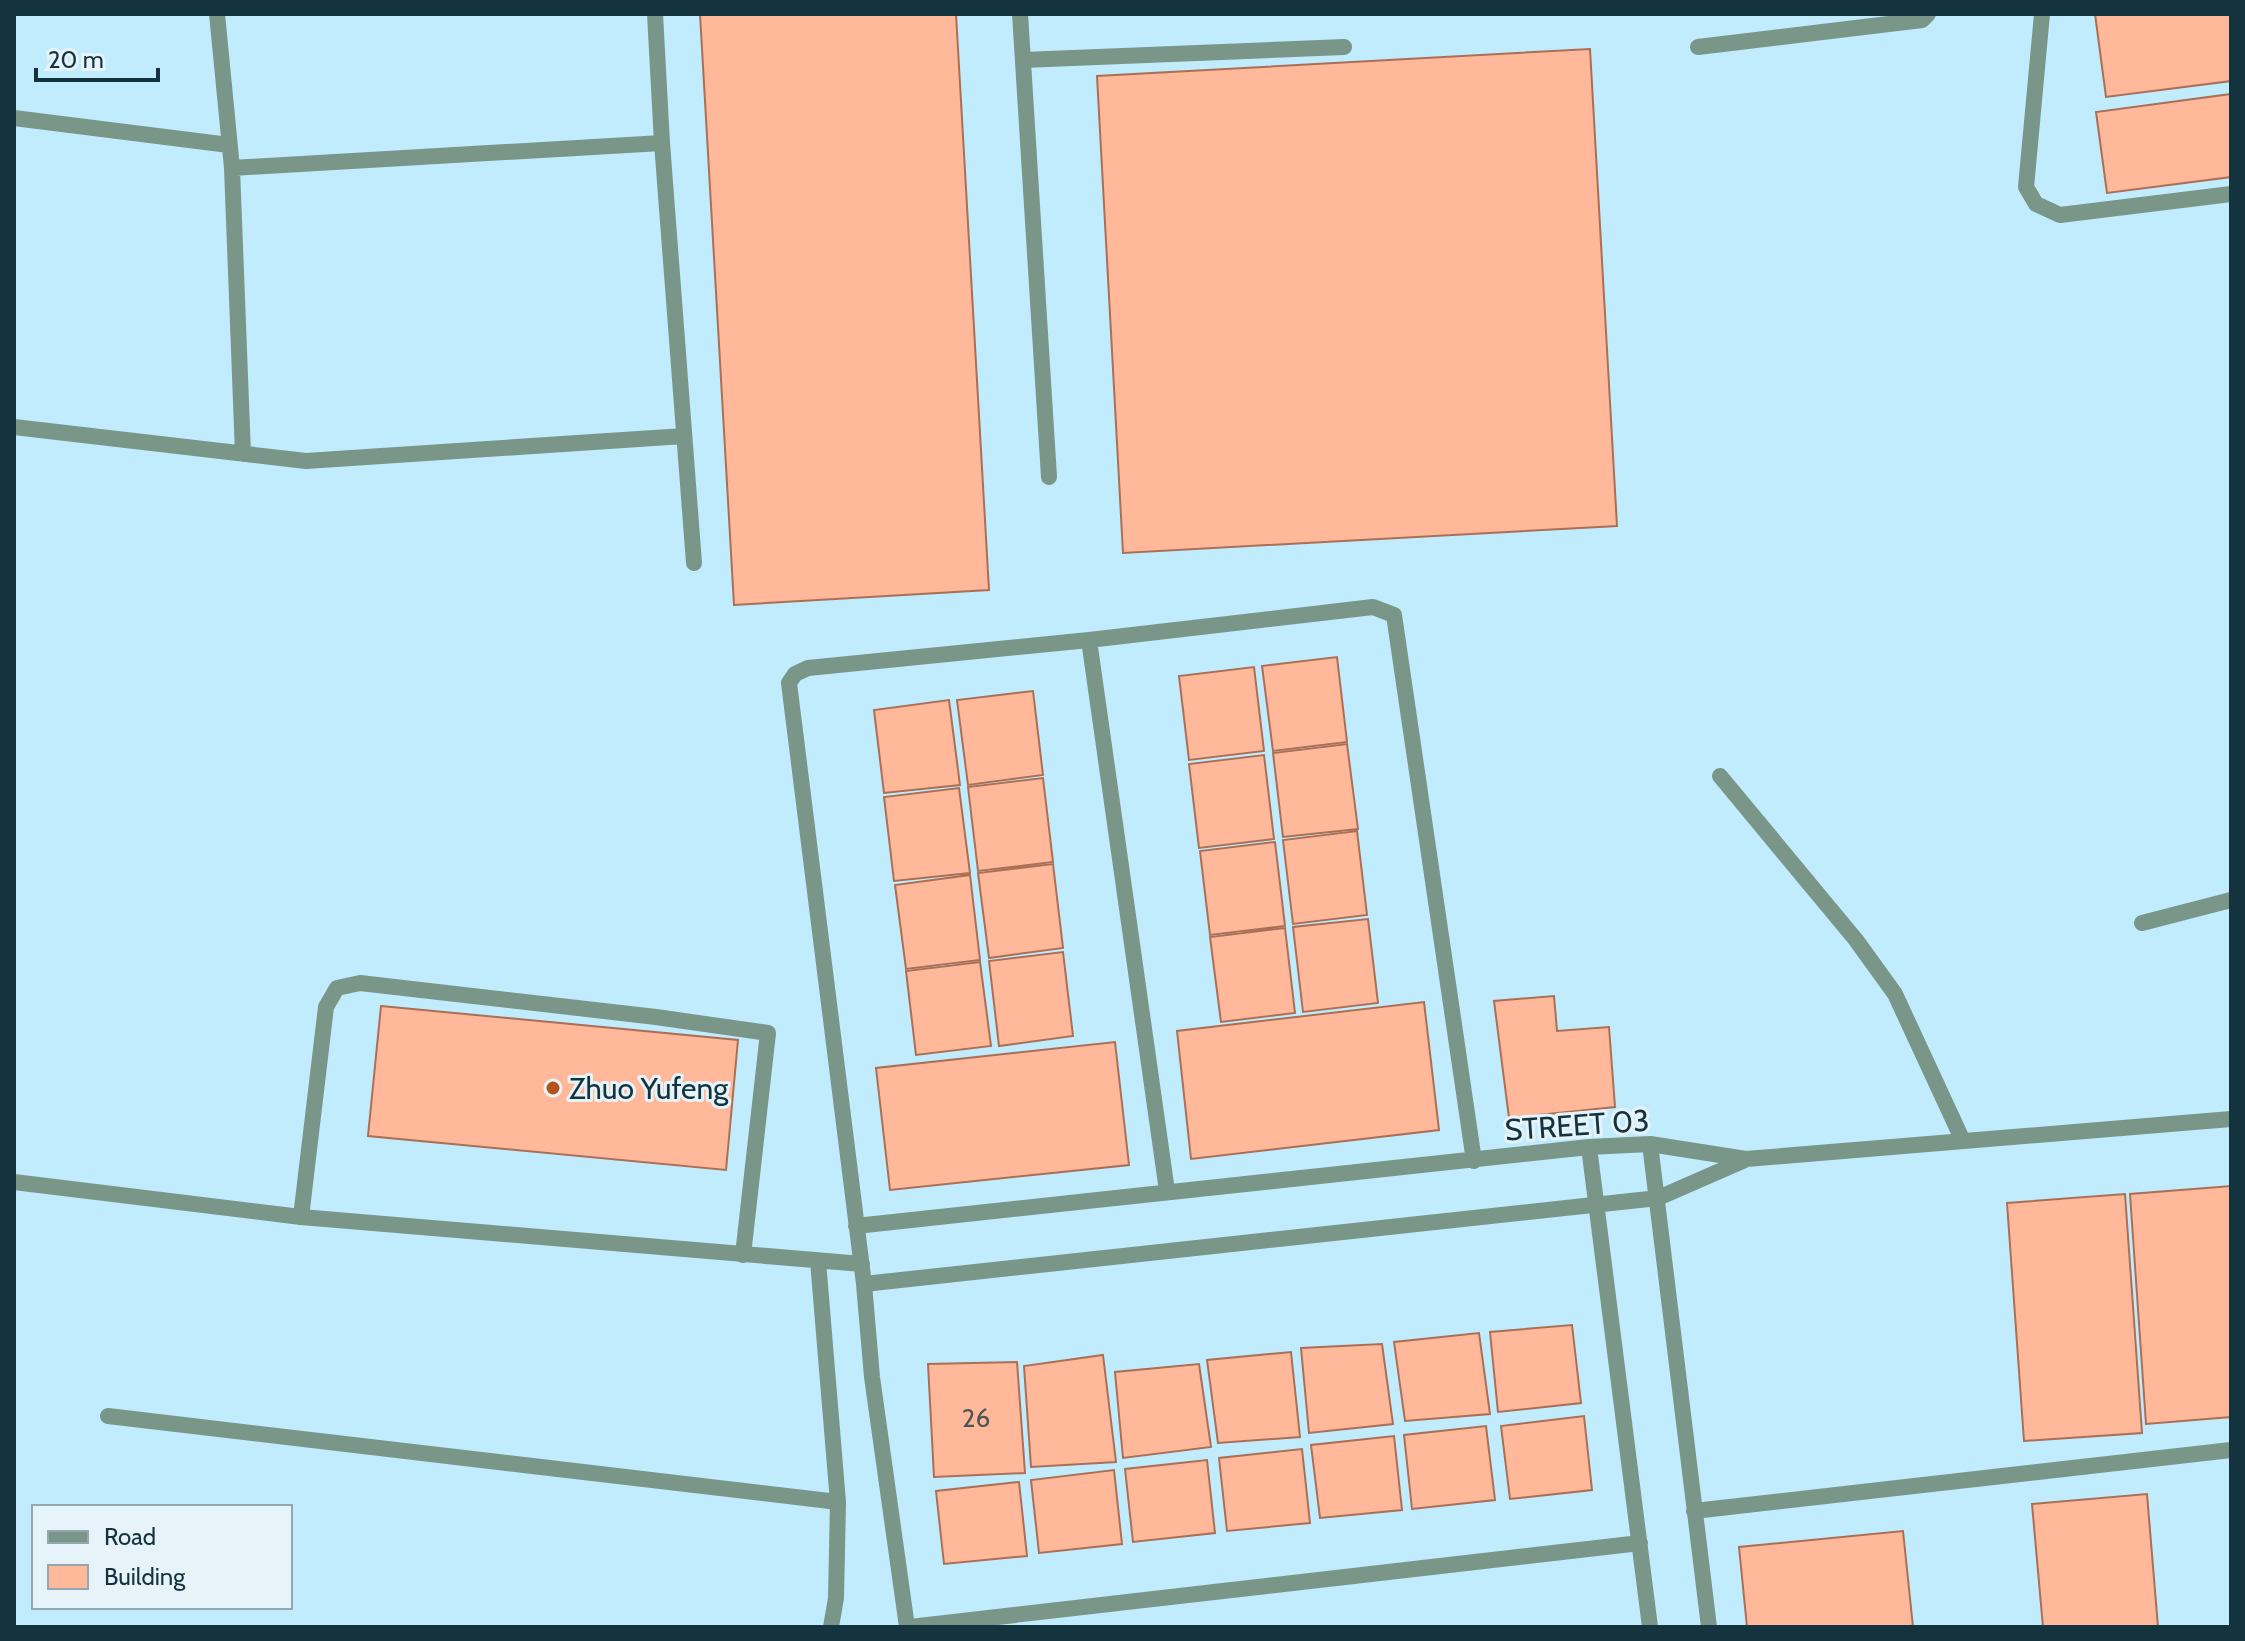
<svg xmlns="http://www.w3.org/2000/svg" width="2245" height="1641" viewBox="0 0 2245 1641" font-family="Cabin,sans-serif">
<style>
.building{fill:#ffb99a;stroke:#aa6f55;stroke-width:2}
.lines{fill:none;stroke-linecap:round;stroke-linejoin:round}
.lane{stroke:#7a9689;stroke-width:16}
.street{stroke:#7a9689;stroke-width:16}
.poi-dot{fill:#b6521e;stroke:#e6f4fa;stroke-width:3}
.labels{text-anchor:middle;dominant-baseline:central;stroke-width:6;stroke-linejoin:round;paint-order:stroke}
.number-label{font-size:26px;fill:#4e5455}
.poi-label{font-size:30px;fill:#13333e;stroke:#e6f4fa;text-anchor:start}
.street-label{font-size:30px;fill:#13333e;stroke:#e6f4fa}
</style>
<rect width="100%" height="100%" fill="#c1ecfe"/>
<path class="building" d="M700,14H956L989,590L734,605Z
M2095,14H2231V81L2106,97Z
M1590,49L1617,526L1123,553L1097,76Z
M2231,94V177L2107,193L2096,112Z
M1337,657L1347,742L1273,751L1262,666Z
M1254,667L1264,751L1189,760L1179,676Z
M1033,691L1043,775L968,785L957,700Z
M949,700L960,785L884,793L874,710Z
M1347,744L1358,829L1283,837L1273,753Z
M1264,755L1274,839L1199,848L1189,764Z
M1043,778L1053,862L978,871L968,787Z
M959,788L970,873L894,881L884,797Z
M1357,831L1367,915L1293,924L1283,840Z
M1275,842L1285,926L1210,935L1200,851Z
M1053,864L1063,948L989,958L978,873Z
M970,875L980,960L906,969L895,885Z
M1368,919L1378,1003L1303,1012L1293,927Z
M1285,928L1295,1013L1221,1022L1210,937Z
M1063,952L1073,1036L999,1046L989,961Z
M980,962L991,1046L916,1055L906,971Z
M1554,996L1557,1031L1609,1027L1615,1107L1509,1118L1494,1001Z
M1424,1002L1439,1130L1191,1159L1177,1031Z
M381,1006L738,1040L726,1170L368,1136Z
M1115,1042L1129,1165L890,1190L876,1068Z
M2231,1186V1417L2146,1424L2130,1194Z
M2125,1194L2142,1433L2024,1441L2007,1203Z
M1572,1325L1581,1403L1498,1412L1490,1332Z
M1479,1333L1490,1414L1405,1421L1394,1342Z
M1382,1344L1393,1424L1309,1433L1301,1348Z
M1291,1352L1300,1437L1218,1443L1207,1360Z
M1103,1355L1116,1462L1031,1467L1024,1366Z
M1017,1362L1025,1473L934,1477L928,1364Z
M1199,1364L1211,1447L1123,1458L1115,1372Z
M1584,1416L1592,1490L1510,1499L1501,1426Z
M1486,1426L1495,1500L1412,1509L1404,1435Z
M1394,1436L1402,1510L1320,1518L1311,1445Z
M1302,1449L1310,1523L1227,1531L1219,1458Z
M1207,1460L1215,1533L1133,1542L1125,1469Z
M1114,1470L1122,1544L1039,1553L1031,1480Z
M1019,1482L1027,1556L944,1564L936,1491Z
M2147,1494L2158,1627H2043L2032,1504Z
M1903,1531L1913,1627H1747L1739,1547Z"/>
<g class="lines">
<path class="lane" d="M217,14L232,168L243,454
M655,14L662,143L694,563
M1020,14L1049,477
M1698,47L1922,20L1928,14
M1023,60L1344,47
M14,118L229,145
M232,168L662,143
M14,427L306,461L684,436
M2142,923L2231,900
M301,1217L326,1007L337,988L360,983L656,1017L768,1033L743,1255"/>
<path class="street" d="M2042,14L2026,187L2036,204L2060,215L2231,194
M1089,640L1167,1191
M1720,776L1856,940L1895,994L1963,1141
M1650,1144L1709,1627
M1589,1147L1650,1627
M14,1182L301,1217L862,1264
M856,1226L1589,1147L1650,1144L1746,1159L2231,1119
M818,1261L838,1502L836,1598L831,1627
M864,1284L1658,1198L1745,1160
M108,1416L838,1502
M1694,1511L2231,1450
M907,1627L872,1377L864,1284L789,683L795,674L808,668L1089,640L1373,607L1394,615L1474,1161
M910,1627L1640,1543"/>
</g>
<circle class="poi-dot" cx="553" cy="1088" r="8"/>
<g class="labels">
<g class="number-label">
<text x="976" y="1418">26</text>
</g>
<g class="poi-label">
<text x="569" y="1088">Zhuo Yufeng</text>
</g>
<g class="street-label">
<text transform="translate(1577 1125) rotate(-4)">STREET 03</text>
</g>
</g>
<rect width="2245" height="1641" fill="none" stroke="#13333e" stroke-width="32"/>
<rect x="32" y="1505" width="260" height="104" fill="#e6f4fa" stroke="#92a7af" stroke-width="2"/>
<rect x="48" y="1531" width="40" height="12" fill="#7a9689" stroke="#92a7af" stroke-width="2"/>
<text x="104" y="1545" font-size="24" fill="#13333e">Road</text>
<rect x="48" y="1565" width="40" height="24" fill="#ffb99a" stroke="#92a7af" stroke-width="2"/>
<text x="104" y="1585" font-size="24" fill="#13333e">Building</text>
<path d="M36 68v12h122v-12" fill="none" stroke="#13333e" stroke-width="4"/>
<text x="48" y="68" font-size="24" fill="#13333e" stroke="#e6f4fa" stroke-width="6" paint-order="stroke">20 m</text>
</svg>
